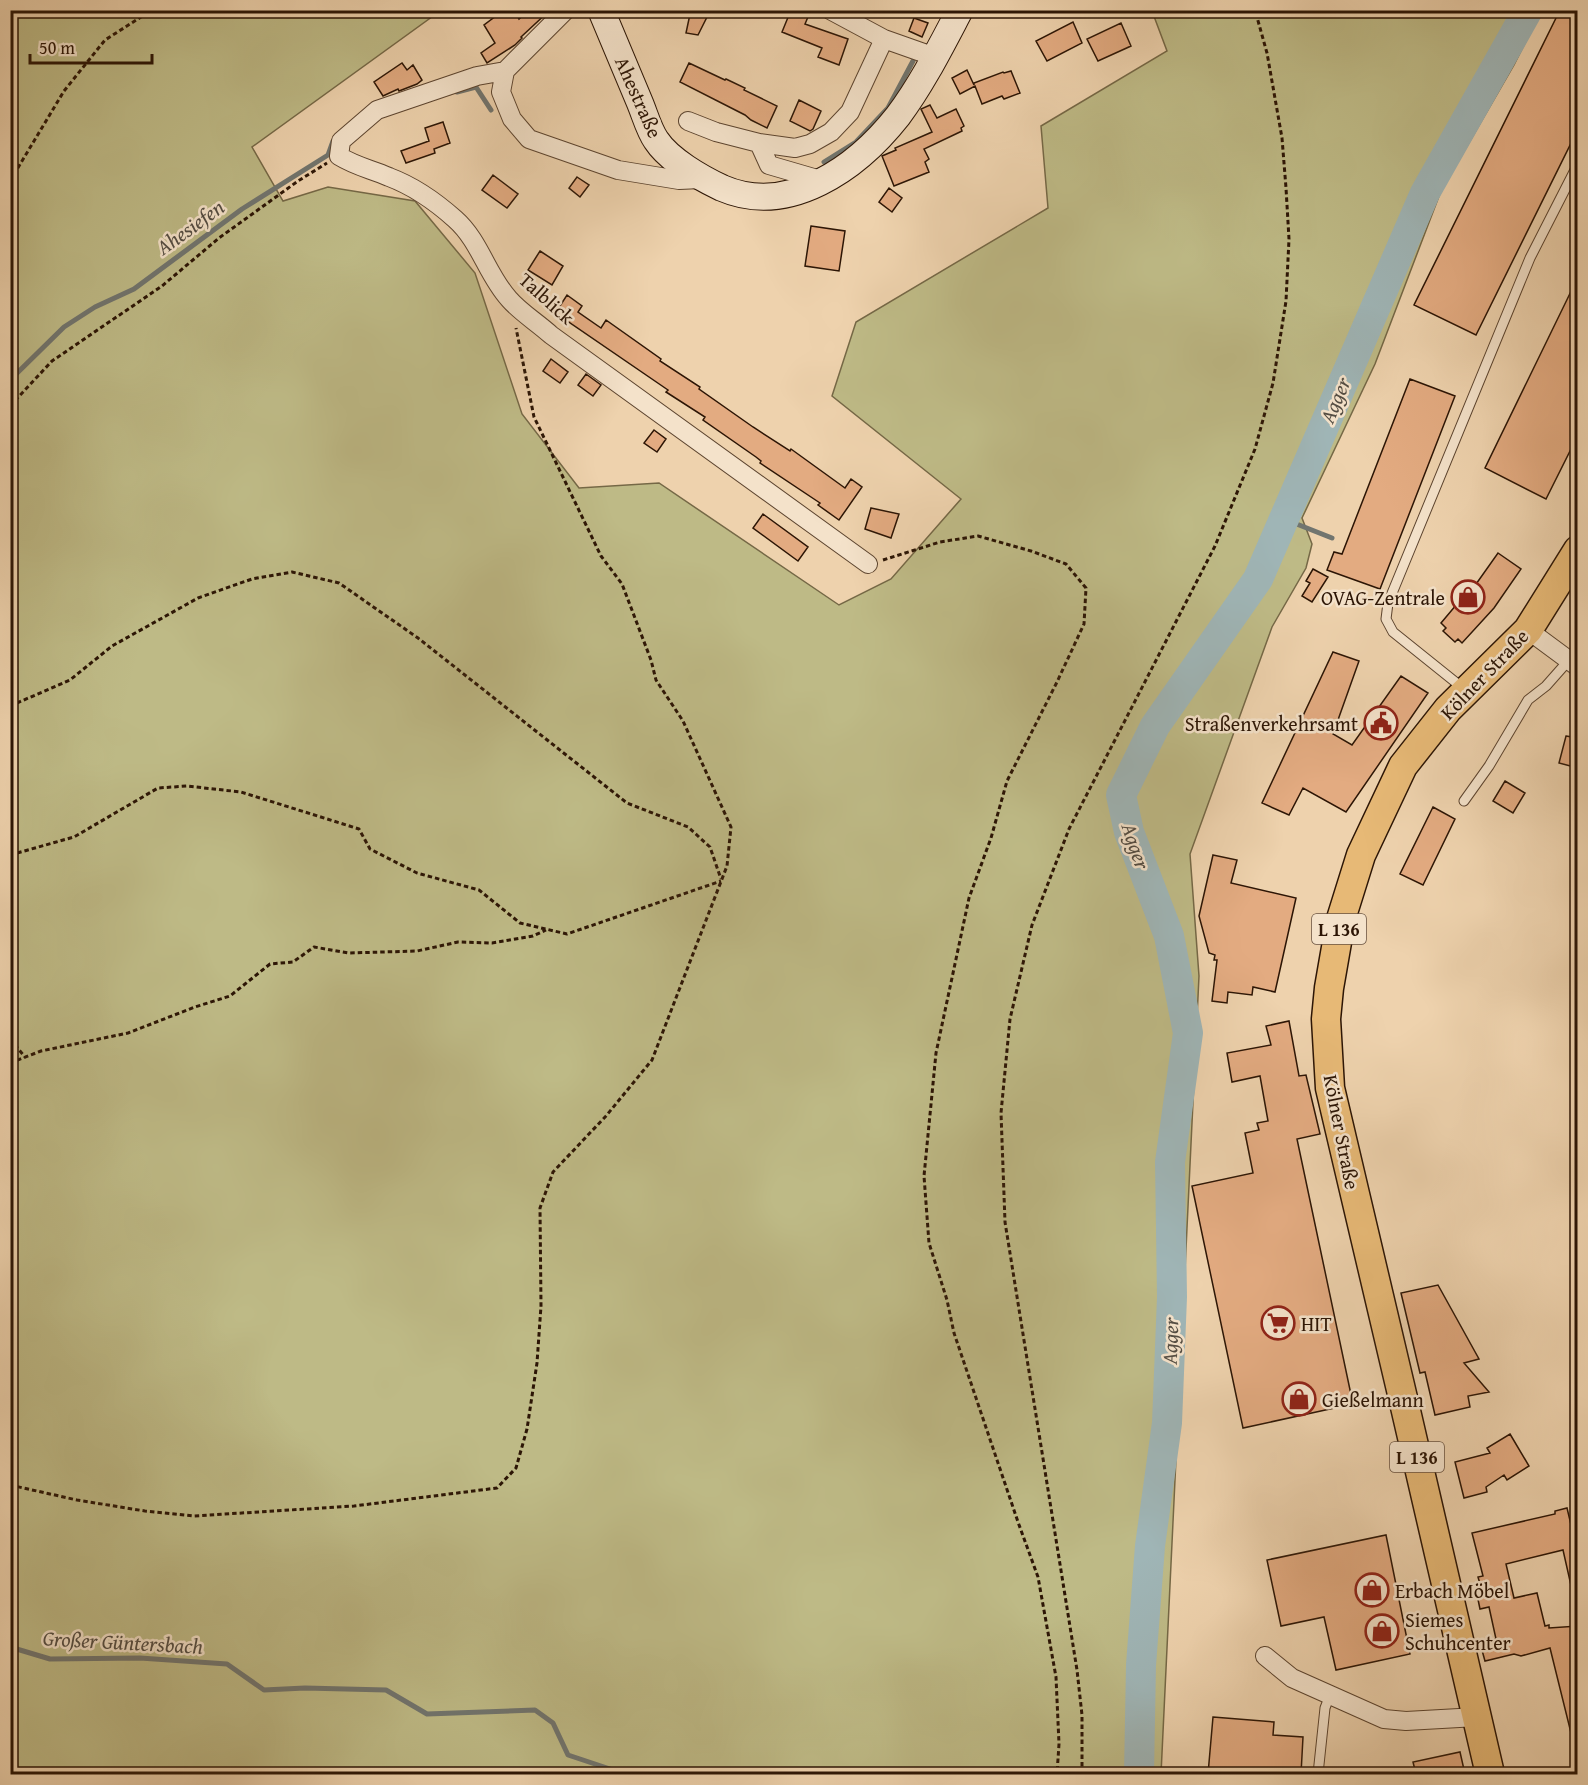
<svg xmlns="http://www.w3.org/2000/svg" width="1588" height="1785" viewBox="0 0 1588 1785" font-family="'Gentium Book Plus',serif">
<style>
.green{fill:#beba86;stroke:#756846;stroke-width:1.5}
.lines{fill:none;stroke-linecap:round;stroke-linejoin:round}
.stream{stroke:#71756f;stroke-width:5}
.river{stroke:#9fb5b6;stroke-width:30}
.building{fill:#e3ab81;stroke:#2c1505;stroke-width:1.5}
.lane-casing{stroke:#5c442f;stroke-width:11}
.street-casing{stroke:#5c442f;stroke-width:20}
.secondary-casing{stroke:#2c1505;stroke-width:28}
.primary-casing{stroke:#2c1505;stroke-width:31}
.path{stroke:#2c1505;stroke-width:3;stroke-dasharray:4.5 3;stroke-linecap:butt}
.lane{stroke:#f4e2ca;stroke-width:9}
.street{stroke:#f4e2ca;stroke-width:18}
.secondary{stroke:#f4e2ca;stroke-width:26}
.primary{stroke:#e7b976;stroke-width:28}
.labels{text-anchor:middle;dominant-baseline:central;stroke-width:5;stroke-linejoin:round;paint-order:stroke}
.shield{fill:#f4e2ca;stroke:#685240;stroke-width:1.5}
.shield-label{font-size:18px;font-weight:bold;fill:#2c1505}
.street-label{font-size:20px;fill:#2c1505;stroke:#f4e2ca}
.poi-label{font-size:20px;fill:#2c1505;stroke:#f4e2ca;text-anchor:start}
.water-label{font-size:21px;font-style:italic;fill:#544d43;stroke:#f4e2ca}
</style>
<rect width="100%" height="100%" fill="#eed2ad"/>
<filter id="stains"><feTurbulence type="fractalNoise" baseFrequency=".00333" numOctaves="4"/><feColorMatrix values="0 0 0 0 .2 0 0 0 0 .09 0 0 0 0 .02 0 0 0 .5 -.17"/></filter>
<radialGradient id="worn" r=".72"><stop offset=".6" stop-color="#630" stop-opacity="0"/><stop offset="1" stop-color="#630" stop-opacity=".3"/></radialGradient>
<path class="green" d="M11,10L440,11L252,147L283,201L328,187L415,201L475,273L522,414L579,488L659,483L839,605L891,579L961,499L832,396L856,322L1048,208L1041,126L1167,51L1152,11H1541L1514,65L1441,191L1375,364L1302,518L1312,544L1306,568L1272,627L1190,854L1199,976L1161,1774H11Z"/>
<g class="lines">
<path class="stream" d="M457,92L476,87L491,110
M824,162L856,142L888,108L913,61
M10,380L64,327L95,307L134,289L242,209L328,155L333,141
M1284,519L1332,538
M10,1647L50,1659L140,1658L227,1664L264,1690L305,1688L386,1690L427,1714L535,1710L553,1723L568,1755L625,1774"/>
<path class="river" d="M1139,1774L1141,1665L1150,1546L1167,1423L1172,1297L1170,1162L1188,1033L1169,936L1129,832L1121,795L1155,726L1258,579L1425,193L1528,10"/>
</g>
<path class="building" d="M504,10H514L519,19L529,10H550L521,37L522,38L515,45L487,63L481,53L495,43L484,25Z
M791,10L808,17L805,24L848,39L839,65L818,57L822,48L782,32Z
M1560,10H1578V129L1476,335L1414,305Z
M690,14L707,17L698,35L686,33Z
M914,18L928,23L922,37L909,31Z
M1073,22L1082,43L1047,61L1036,41Z
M1121,23L1131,46L1098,61L1087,39Z
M402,63L407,70L413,65L422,80L417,84L399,91L398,89L383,96L374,82Z
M689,63L725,80L726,79L745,88L744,90L777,106L767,128L751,120L745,115L680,82Z
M967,70L974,85V83L1003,72L1004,73L1011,71L1020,93L1004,99L1002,96L982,104L975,86L960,94L952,78Z
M799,100L821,111L813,129L810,131L790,121Z
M930,105L937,118L956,109L964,126L961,128L962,131L924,149L929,159L925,162L929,172L894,186L882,156L896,150L895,148L932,132L921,109Z
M443,122L450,143L434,149L435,153L406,163L401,151L429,141L425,128Z
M493,175L518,194L507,208L482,190Z
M577,177L589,185L580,197L569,188Z
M889,188L902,198L892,212L879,202Z
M811,226L845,231L839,271L805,266Z
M540,251L563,266L552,285L528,270Z
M1578,277V435L1546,499L1485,468Z
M567,295L582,306L578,312L601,328L606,320L661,359L660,361L700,387L699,389L753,427L790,451L791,449L845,488L851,479L862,487L839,520L818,505L820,503L760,463L761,461L756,457L703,420L705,417L666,392L668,390L563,318L566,314L558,309Z
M551,359L568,372L560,383L543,371Z
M586,374L601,385L593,396L578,385Z
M1410,379L1455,396L1380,589L1327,570L1334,552L1342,554Z
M654,430L666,439L657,452L644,443Z
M871,508L899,514L891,538L865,529Z
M763,514L808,547L798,561L753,528Z
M1498,553L1521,569L1494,608L1462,643L1458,639L1455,642L1443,631L1446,628L1441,623L1467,592L1469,594Z
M1313,569L1328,577L1312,602L1302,596L1310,583L1306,581Z
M1333,652L1359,661L1333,734L1352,745L1401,676L1428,693L1346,812L1303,788L1289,815L1262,803Z
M1566,736L1578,738V768L1559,763Z
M1505,781L1525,793L1513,813L1493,801Z
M1433,807L1455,819L1423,885L1400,874Z
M1213,855L1237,860L1231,883L1296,898L1275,992L1253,987L1252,995L1228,992L1227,1003L1212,1001L1217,960H1214L1215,955L1209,953L1199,916Z
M1289,1021L1299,1076L1306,1075L1320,1134L1297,1139L1353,1404L1243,1428L1192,1186L1253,1173L1245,1133L1259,1130L1257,1123L1268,1121L1260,1076L1232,1082L1227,1053L1271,1045L1266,1026Z
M1438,1285L1479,1359L1464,1363L1489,1392L1468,1396L1470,1407L1435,1415L1425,1372L1420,1373L1401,1293Z
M1510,1434L1529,1466L1507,1480L1504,1475L1486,1487L1487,1492L1464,1498L1455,1462L1490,1453L1487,1448Z
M1567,1508L1578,1554V1589L1572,1590L1563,1550L1506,1564L1514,1598L1537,1593L1545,1626L1549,1625V1628L1578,1626V1737H1572L1550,1648L1521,1656L1514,1654L1485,1661L1480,1643L1496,1639L1489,1607L1480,1609L1475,1585L1480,1584L1478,1577L1483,1576L1472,1533L1555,1514V1511Z
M1386,1535L1410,1654L1336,1670L1324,1617L1281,1626L1267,1560Z
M1213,1717L1274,1722L1273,1735L1303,1737L1301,1774H1208Z
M1460,1752L1465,1774H1443L1442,1768L1416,1774L1413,1762Z"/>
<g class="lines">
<g class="lane-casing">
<path id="lane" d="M1464,689L1393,632L1386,619L1388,603L1530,258L1578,164
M1464,801L1489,766L1528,700L1546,686L1569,660
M1318,1774L1325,1708L1330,1695"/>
</g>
<g class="street-casing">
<path id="street" d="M566,10L505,71L477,76L377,110L341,141L339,156C357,167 371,169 389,177C413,186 436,202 455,219C480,241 487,275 509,299C520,312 538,323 551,335L868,564
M830,10L884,39L935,57
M505,71L501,92L512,119L529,139L618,170L679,180L701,179
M688,121L716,132L759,143L795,148L810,144L831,132L850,112L884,39
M759,143L769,165L824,181
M1528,630L1578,667
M1265,1656L1292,1678L1384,1719L1406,1721L1477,1717"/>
</g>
<g class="secondary-casing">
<path id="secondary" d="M601,10C614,41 627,72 640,103C645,115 649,130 656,140C669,160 701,178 722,188C789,217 857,168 898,116C922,84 941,46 960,10"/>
</g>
<g class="primary-casing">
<path id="primary" d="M1490,1774L1406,1411L1330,1088L1326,1019L1329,988L1341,919L1361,855L1403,766L1448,709L1528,630L1578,550"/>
</g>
<path class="path" d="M10,181L64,91L105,40L152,10
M10,406L52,361L162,286L219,238L298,181L327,163
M883,560L940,542L978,536L1031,551L1066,564L1086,588L1084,624L1057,682L1007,781L991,838L969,898L936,1053L924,1176L929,1243L947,1300L954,1333L1018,1522L1038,1577L1056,1677L1059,1744L1057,1774
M10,706L70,680L112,646L198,598L252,579L292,572L339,583L418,638L627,803L688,827L710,847L721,879
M10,855L74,837L158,788L187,786L241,792L359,829L370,849L417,873L479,890L520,923L567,934L721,881
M10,1039L25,1057
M10,1063L41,1051L128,1033L195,1007L230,996L270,964L293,962L314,947L349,953L417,951L458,942L492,943L533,936L546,930
M10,1485L77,1500L145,1511L194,1516L354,1506L497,1488L516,1468L527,1429L537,1363L541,1306L540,1208L553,1172L606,1116L652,1060L727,866L731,827L683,721L656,680L651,660L622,584L601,556L534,417L516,328
M1082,1774V1715L1077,1670L1005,1222L1001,1113L1010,1019L1032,925L1069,829L1215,546L1255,449L1273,383L1286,301L1289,239L1286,188L1282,138L1267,53L1255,10"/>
<use href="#lane" class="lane"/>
<use href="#street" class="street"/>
<use href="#secondary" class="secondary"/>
<use href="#primary" class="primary"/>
</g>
<defs>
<g id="shop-ring" transform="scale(1.725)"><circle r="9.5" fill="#f4e2ca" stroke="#8f2418" stroke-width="1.5"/><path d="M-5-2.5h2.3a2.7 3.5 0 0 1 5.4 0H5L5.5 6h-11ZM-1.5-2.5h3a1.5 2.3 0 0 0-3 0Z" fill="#8f2418"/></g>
<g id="civic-ring" transform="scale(1.725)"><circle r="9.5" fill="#f4e2ca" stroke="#8f2418" stroke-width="1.5"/><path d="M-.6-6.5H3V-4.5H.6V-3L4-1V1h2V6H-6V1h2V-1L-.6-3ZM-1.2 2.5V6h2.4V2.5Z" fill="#8f2418"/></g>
<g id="supermarket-ring" transform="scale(1.725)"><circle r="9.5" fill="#f4e2ca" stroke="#8f2418" stroke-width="1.5"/><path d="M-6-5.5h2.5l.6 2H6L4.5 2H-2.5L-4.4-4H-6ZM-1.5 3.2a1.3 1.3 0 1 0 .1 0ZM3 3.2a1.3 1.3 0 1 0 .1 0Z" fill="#8f2418"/></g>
</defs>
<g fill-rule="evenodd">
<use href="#shop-ring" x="1468" y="597"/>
<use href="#civic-ring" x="1381" y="723"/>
<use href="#supermarket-ring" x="1278" y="1323"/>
<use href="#shop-ring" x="1299" y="1399"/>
<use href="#shop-ring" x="1372" y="1590"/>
<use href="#shop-ring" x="1382" y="1631"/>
</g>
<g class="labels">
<g class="shield">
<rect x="1312" y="914" width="54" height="30" rx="4.5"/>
<rect x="1390" y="1442" width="54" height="30" rx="4.5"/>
</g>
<g class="shield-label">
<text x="1339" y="929">L 136</text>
<text x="1417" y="1457">L 136</text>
</g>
<g class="street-label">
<text transform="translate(639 97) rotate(66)">Ahestraße</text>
<text transform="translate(547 298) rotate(42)">Talblick</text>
<text transform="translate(1484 674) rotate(-46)">Kölner Straße</text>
<text transform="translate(1342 1132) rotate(79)">Kölner Straße</text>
</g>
<g class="poi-label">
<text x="1445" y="597" text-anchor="end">OVAG-Zentrale</text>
<text x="1358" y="723" text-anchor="end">Straßenverkehrsamt</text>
<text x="1301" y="1323">HIT</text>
<text x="1322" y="1399">Gießelmann</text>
<text x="1395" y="1590">Erbach Möbel</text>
<text x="1405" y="1619">Siemes<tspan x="1405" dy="23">Schuhcenter</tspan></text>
</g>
<g class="water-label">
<text transform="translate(190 227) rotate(-36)">Ahesiefen</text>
<text transform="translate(1335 400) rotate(-67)">Agger</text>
<text transform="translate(1136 846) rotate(71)">Agger</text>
<text transform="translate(1170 1341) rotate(-88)">Agger</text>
<text transform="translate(123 1642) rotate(3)">Großer Güntersbach</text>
</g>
</g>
<rect width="1588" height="1785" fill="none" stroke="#eed2ad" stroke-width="36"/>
<rect x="12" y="12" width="1564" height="1761" fill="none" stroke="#2c1505" stroke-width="3"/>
<rect x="18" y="18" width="1552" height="1749" fill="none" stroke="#2c1505" stroke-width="1.5"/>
<path d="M30 54v9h122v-9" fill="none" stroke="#2c1505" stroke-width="3"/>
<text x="39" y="54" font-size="18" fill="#2c1505" stroke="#f4e2ca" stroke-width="4.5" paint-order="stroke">50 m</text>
<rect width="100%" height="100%" filter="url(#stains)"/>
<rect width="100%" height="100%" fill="url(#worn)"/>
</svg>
